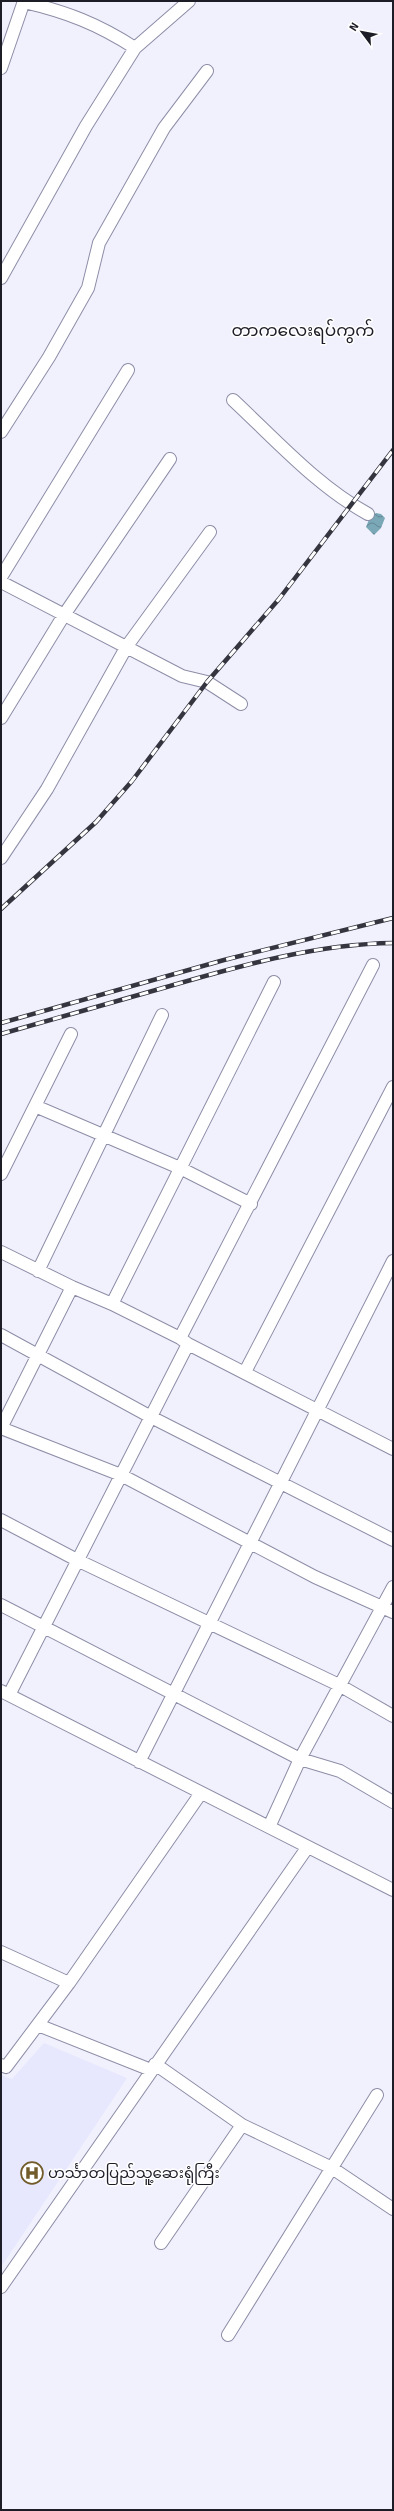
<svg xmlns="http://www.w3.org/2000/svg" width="394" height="2511" viewBox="0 0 394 2511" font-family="Signika,'Noto Sans Myanmar',sans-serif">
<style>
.built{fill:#e7e8fe}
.water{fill:url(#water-waves)}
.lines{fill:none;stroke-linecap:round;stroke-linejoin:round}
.minor-casing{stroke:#8d8ea7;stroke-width:14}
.minor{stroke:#fff;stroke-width:12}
.rail-casing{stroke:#34353f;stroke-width:4.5}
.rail{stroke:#fff;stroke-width:3;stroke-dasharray:9;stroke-linecap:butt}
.labels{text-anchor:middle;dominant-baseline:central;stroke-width:3;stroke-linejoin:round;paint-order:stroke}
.poi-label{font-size:15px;fill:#1c1d27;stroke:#fff;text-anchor:start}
.quarter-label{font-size:17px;fill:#1c1d27;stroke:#fff}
</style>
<defs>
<pattern id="water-waves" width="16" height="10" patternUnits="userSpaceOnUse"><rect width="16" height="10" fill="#7aa8b7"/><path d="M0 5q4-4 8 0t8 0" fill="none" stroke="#638895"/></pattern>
</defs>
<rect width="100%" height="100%" fill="#f1f1fd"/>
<path class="built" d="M44,2043L127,2078L1,2267V2075L12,2079Z"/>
<path class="water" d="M376,513L381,514L385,518L381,528L374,535L366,527L370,517Z"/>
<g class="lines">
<g class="minor-casing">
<path id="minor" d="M24,2C67,12 98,24 135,48
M1,68L24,1
M1,278L86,126L135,48L189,1
M233,400C276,440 317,486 368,514
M1,432L49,357L88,288L99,243L164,128L207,71
M1,577L128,370
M1,582L182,676L207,682L241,704
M1,718L64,615L170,459
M1,858L47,789L127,646L210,532
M35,1106L180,1168L251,1204
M1,1174L71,1034
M1,1252L72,1287
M38,1271L162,1015
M112,1304L274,982
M1,1335L151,1417L393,1540
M180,1338L373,965
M245,1372L393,1087
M1,1428L72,1287L112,1304L180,1338L188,1344L393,1449
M1,1428L121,1475L315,1577L393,1612
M1,1520L77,1560L339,1685L393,1716
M1,1605L300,1759L340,1771L393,1802
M1,1691L393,1890
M9,1695L188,1344
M139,1762L393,1261
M269,1827L300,1759L393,1587
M1,1952L69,1983
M38,2025L151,2070
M155,2064L242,2125L332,2168L393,2209
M1,2065L6,2067L69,1983L201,1793
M161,2243L242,2125
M1,2287L307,1848
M228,2335L377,2095"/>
</g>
<use href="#minor" class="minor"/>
<g class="rail-casing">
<path id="rail" d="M1,909L96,822L132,781L207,682L279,599L393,450
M1,1023L224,960L393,918
M1,1034C57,1018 114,1002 170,986C243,965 317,944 393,943"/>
</g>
<use href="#rail" class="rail"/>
</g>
<defs>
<g id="hospital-ring" transform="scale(1.15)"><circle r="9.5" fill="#fff" stroke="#725c2b" stroke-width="1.5"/><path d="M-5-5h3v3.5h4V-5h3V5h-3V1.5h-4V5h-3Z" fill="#725c2b"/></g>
</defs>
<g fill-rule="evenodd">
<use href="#hospital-ring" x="32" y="2173"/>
</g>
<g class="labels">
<g class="poi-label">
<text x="48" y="2173">ဟင်္သာတပြည်သူ့ဆေးရုံကြီး</text>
</g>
<g class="quarter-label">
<text x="303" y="330">တာကလေးရပ်ကွက်</text>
</g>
</g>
<rect width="394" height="2511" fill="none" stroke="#1c1d27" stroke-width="4"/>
<g transform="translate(362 32) rotate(302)" stroke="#ffffff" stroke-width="3" paint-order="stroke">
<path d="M0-3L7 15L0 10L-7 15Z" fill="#1c1d27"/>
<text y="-6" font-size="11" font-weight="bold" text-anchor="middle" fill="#1c1d27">N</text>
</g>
</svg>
